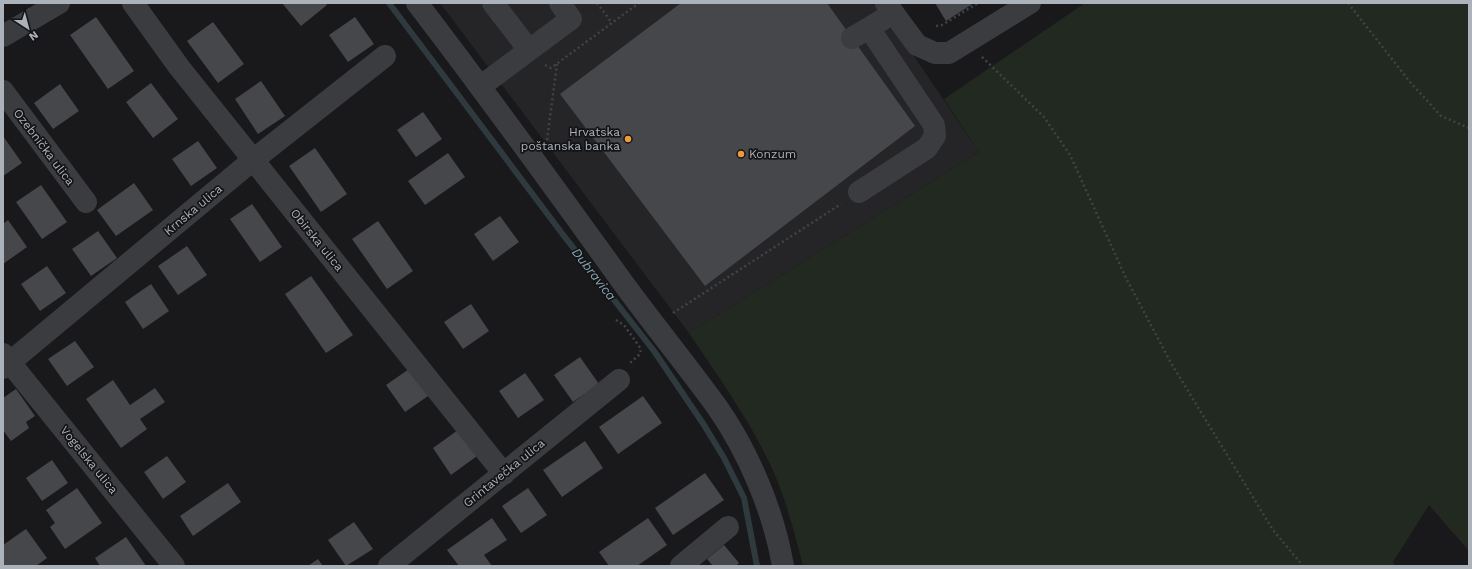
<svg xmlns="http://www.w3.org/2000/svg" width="1472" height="569" viewBox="0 0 1472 569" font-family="'Work Sans',sans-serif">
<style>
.built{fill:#252528}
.green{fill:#212921}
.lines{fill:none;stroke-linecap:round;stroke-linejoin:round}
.stream{stroke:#2f3a3f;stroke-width:6}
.building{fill:#46474b}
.path{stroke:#404347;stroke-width:2.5;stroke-dasharray:2 3;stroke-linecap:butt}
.minor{stroke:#3a3c40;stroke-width:22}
.poi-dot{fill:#ef9a3d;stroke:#141416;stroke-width:1.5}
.labels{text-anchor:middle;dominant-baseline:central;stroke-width:3.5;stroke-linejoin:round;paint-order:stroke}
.poi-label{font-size:12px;fill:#acb2ba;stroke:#141416;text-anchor:end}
.street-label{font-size:12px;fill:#acb2ba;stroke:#141416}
.water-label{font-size:13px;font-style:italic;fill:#84a5b4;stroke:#141416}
</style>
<rect width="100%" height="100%" fill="#19191b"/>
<path class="built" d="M440,3H878L979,152L689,333Z"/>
<path class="green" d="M1085,3H1469V551L1429,505L1393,562L1395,566H803C795,535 787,503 774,473C752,423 719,378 689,333L979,152L944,99Z"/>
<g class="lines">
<path class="stream" d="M389,3L564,236L654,351L704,425L724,458L744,498L757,566"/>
</g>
<path class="building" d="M282,3H325L327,5L301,26Z
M681,3H827L915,126L705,286L560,94Z
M935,3H974L946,21Z
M96,17L134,71L108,89L70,35Z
M355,17L374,44L348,62L329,35Z
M213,22L244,64L218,83L187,41Z
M261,81L285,116L258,134L235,99Z
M151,83L178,119L153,138L126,102Z
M60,84L79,111L53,129L34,103Z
M423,112L442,139L416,157L397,130Z
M3,136L22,163L3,176Z
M198,141L217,168L191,186L172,159Z
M315,148L347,194L321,212L289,166Z
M448,153L465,177L425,205L408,181Z
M134,183L153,210L116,236L97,210Z
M41,185L67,222L42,239L16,202Z
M252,204L282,247L260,262L230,219Z
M500,216L519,242L493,261L474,234Z
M8,220L27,247L3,264V224Z
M378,221L413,271L387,289L352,239Z
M98,231L117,258L91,276L72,249Z
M187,246L207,275L178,295L158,266Z
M47,266L66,293L40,311L21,284Z
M311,276L353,335L326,353L285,294Z
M151,284L169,311L143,329L125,302Z
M471,304L489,331L463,349L444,322Z
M75,341L94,367L67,386L48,359Z
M580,357L599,384L573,402L554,375Z
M412,367L431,394L405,412L386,385Z
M525,373L544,400L518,418L499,391Z
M113,380L130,405L155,388L165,402L140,419L147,429L121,448L86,399Z
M16,389L35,416L26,422L29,428L11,441L3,430V398Z
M643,396L662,423L618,454L599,427Z
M458,430L477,456L451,475L433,448Z
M585,441L603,468L562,497L543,470Z
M167,456L186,482L163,499L144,472Z
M52,460L68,483L42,501L26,478Z
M705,473L724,500L673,535L655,508Z
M228,483L241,502L193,536L180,516Z
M77,488L102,523L65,549L50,527L55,523L46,510Z
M528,488L547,515L521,533L502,506Z
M492,518L507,540L484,555L492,566H459L447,550Z
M648,518L667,545L637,566H609L599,552Z
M354,522L373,549L346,566L328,540Z
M26,529L47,558L36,566H3V545Z
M126,537L146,566H100L95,558Z
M724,545L739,563L736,566H713L707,559Z
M318,559L323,566H308Z"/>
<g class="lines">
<path class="path" d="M597,3L612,23
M1348,3L1410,82L1441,116L1469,128
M936,26L942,25L978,3
M982,57L1044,117L1070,155L1126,278L1171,363L1273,530L1303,566
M545,65L551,68L639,3
M547,140L557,64
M673,313L841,204
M616,320L624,325L641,349L640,354L630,363"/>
<path class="minor" d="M133,3L179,67L504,474
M417,3C487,94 554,187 621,280C652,323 686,364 717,407C748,451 774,512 783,566
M493,3L529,50
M886,3L917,45L935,53H949L1030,3
M3,36L59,3
M852,38L869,28
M481,86L571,19L560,3
M3,91L86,202
M859,192L927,148L935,136L934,125L869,28L893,13
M3,354L174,566
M3,368L253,160L385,56
M389,566L619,380
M681,566L728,527"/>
</g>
<g class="poi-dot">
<circle cx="628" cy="139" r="4"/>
<circle cx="741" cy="154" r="4"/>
</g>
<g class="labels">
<g class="poi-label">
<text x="620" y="132">Hrvatska<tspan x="620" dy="14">poštanska banka</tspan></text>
<text x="749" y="154" text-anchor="start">Konzum</text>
</g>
<g class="street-label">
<text transform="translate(44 147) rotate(53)">Ozebnička ulica</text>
<text transform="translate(193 210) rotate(-40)">Krnska ulica</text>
<text transform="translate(317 240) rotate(51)">Obirska ulica</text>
<text transform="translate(89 460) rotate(51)">Vogelska ulica</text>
<text transform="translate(504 473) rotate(-39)">Grintavečka ulica</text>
</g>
<g class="water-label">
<text transform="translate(594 274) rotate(52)">Dubravica</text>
</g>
</g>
<rect width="1472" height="569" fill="none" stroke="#acb2ba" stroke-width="8"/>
<g transform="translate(28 28) rotate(144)" stroke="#141416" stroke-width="3" paint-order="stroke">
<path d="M0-3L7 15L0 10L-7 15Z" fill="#acb2ba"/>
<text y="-6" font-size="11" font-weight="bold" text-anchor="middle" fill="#acb2ba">N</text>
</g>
</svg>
